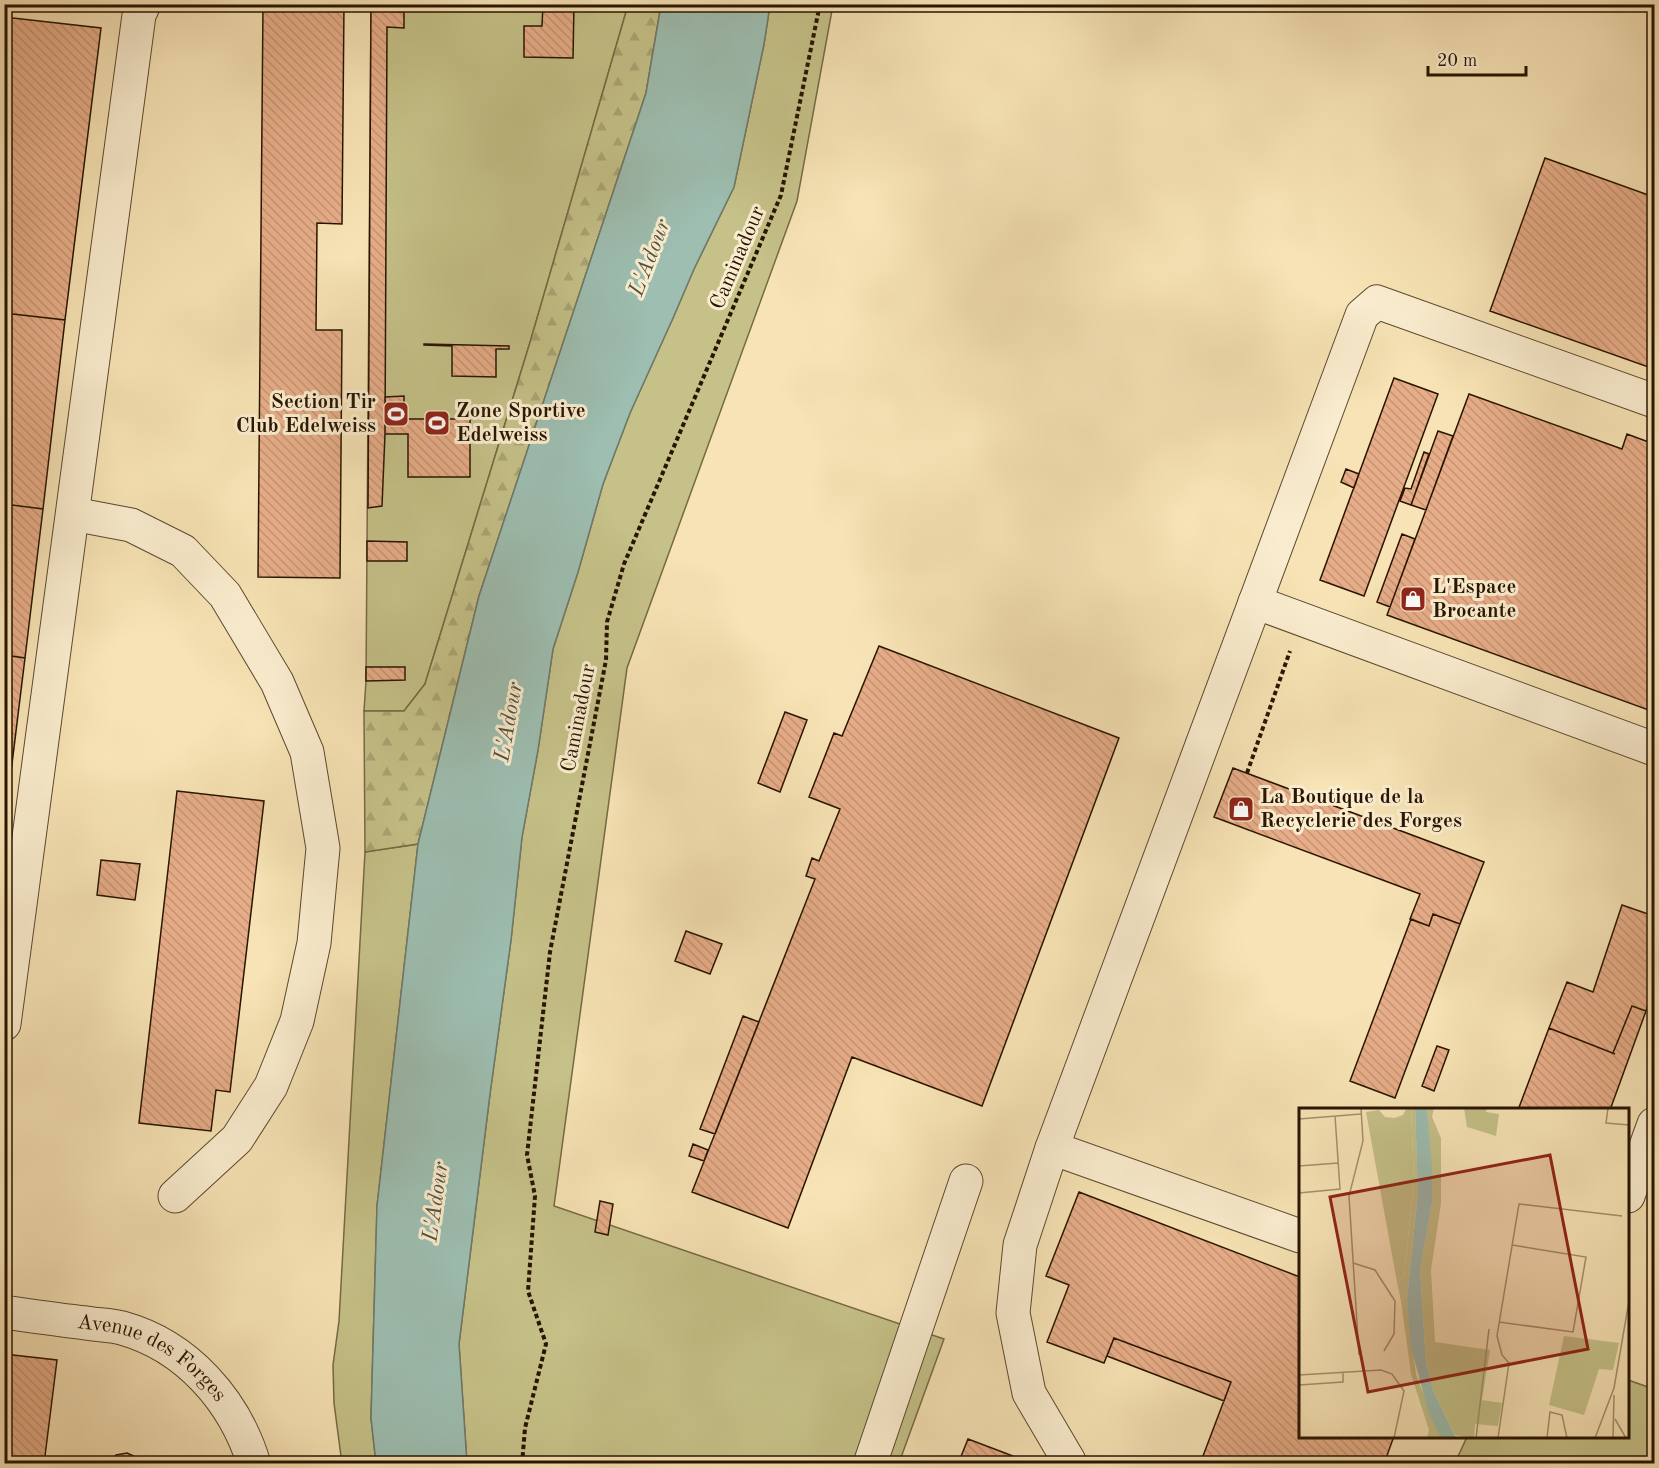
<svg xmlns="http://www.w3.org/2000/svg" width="1659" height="1468" viewBox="0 0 1659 1468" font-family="'Old Standard TT',serif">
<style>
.grass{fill:#c5c188;stroke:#766a44;stroke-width:1.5}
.forest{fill:url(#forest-firs);stroke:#766a44;stroke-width:1.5}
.water{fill:#9dbeb1;stroke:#6e7a6b;stroke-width:1.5}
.building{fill:url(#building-back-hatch);stroke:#281401;stroke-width:1.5}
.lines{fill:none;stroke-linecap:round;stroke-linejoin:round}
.minor-casing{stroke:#5c482e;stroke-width:35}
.path{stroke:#281401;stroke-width:4;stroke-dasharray:4.5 3;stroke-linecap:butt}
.minor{stroke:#faedcf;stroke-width:33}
.labels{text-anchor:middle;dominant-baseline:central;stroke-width:6;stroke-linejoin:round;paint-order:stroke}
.street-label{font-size:21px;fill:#281401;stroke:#faedcf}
.poi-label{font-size:21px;font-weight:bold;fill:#281401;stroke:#faedcf;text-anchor:start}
.water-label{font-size:22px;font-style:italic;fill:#51503f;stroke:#faedcf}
.inset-road{fill:none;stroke:#a4906d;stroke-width:1.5}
.view{fill:#8f2418;fill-opacity:0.15;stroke:#8f2418;stroke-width:3}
.inset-edge{fill:none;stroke:#281401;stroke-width:3}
</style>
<defs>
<pattern id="forest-firs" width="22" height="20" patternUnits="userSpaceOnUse" patternTransform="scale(1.5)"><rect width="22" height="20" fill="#c5c188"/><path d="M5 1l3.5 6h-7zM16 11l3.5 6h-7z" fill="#a9a574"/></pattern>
<pattern id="building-back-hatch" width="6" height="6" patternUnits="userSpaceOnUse" patternTransform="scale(1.5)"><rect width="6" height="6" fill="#e7ad88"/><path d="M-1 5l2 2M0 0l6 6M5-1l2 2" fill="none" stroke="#c69474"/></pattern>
</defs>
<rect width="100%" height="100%" fill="#f7e3b5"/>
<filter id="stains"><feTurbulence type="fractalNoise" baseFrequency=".00333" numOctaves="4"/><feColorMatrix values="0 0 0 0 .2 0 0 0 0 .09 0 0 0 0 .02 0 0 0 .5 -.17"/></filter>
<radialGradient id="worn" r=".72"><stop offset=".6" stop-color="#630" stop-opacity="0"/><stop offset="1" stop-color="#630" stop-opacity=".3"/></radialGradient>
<path class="grass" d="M371,5H628L531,339L425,684L404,711H364L366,681Z
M770,5H833L797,201L627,668L554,1206L944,1339L899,1463L467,1464L459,1344L490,1094L511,940L522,837L538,750L553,649L578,572L603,484L630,413L673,318L694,269L734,187L764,44Z
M418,844L377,1206L371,1418L376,1463L342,1464L334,1403L333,1365L339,1321L365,852Z
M1628,1380L1654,1389V1463H1455L1467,1437L1628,1436Z"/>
<path class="forest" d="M628,5H661L646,93L479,596L418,844L365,852L364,711H404L425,684L531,339Z"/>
<path class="water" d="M661,5H770L764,44L734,187L694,269L673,318L630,413L603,484L578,572L553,649L538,750L522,837L511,940L490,1094L459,1344L467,1463H376L371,1418L377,1206L418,844L479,596L646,93Z"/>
<path class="building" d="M263,4H344L342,224L317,223L316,330H342L340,578L258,577Z
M371,4H386V11L404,12V28L387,27L385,434L382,506L368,508Z
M543,4H574L573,58L524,57V26H542Z
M4,17L101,28L65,320L4,313Z
M1545,158L1654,197V369L1490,311Z
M4,313L65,320L43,509L4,504Z
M424,344L509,346V349H496V377L452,376V346L424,345Z
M1394,378L1438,394L1364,596L1320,580Z
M1469,394L1622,449L1627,434L1654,444V712L1387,615Z
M404,396V419H470V477H408V434H385V397Z
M1438,431L1453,436L1426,510L1411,505Z
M1424,452L1429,454L1411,505L1400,501L1405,488L1411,489Z
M1346,469L1359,474L1354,488L1341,482Z
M4,504L43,509L25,658L4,655Z
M1402,534L1415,539L1390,607L1377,602Z
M367,541L407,542V561H367Z
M879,646L1119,738L982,1106L852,1057L788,1228L692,1192L815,879L806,876L812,858L819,861L840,809L809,797L834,733L842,736Z
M4,655L25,658L10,780H4Z
M366,667H405V680L366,681Z
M785,712L807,720L780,792L758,783Z
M1233,768L1484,862L1460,924L1433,914L1429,926L1410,919L1420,894L1214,817Z
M177,791L264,801L230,1092L216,1090L211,1131L139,1123Z
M101,860L140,864L135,900L97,895Z
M1622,905L1654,916V985L1646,1011L1632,1006L1613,1053L1615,1054L1549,1028L1567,982L1593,992Z
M1433,914L1460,924L1395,1098L1350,1081L1411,919L1429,926Z
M686,931L722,944L710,974L675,961Z
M1632,1006L1646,1011L1610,1110H1518L1549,1028L1615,1054L1613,1053Z
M743,1016L759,1022L715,1134L700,1129Z
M1437,1046L1449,1050L1434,1091L1422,1086Z
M693,1144L708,1150L704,1161L689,1156Z
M1079,1192L1300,1277V1436H1394L1384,1464H1200L1231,1382L1114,1338L1104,1363L1047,1342L1069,1285L1046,1276Z
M600,1201L613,1204L608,1235L595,1232Z
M1114,1338L1231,1382L1224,1401L1107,1356Z
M4,1354L57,1360L44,1464H4Z
M968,1439L1005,1453L1034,1464H958Z
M127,1453L138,1458L143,1464H107L116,1455Z"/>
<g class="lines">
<g class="minor-casing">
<g id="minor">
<path d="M73,514L131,525L183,551L225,595L277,682L307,752L323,848L314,943L297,1021L271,1086L237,1139L175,1196"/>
<path d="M1255,602L1654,749"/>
<path d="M4,1024L139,15L144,4"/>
<path d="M1052,1148L1300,1236"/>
<path d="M1628,1196L1654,1124"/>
<path id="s1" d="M4,1312C32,1316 59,1320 86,1323C98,1325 111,1325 122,1328C187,1346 235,1401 254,1464"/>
<path d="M870,1464L966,1181"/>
<path d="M1068,1464L1069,1461L1029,1393L1013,1313L1020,1245L1052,1148L1362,315L1377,302L1654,401"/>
</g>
</g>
<path class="path" d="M1247,773L1290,651
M522,1464L525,1428L546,1344L528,1291L535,1196L527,1155L550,952L606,660L607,622L624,564L781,195L820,4"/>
<use href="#minor" class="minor"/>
</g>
<defs>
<g id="stadium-square" transform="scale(1.35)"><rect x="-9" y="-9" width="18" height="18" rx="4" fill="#8f2418" stroke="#faedcf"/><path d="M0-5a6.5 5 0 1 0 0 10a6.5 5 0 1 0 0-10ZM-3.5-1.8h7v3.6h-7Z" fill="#fff"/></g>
<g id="shop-square" transform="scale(1.35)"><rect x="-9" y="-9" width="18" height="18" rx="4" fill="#8f2418" stroke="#faedcf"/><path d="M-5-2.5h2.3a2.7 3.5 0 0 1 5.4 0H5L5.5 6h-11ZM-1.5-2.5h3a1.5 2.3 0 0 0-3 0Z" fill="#fff"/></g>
</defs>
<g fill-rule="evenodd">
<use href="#stadium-square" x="396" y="414"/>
<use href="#stadium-square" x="437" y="423"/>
<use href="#shop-square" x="1413" y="599"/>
<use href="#shop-square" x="1241" y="809"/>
</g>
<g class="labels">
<g class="street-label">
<text transform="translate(738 258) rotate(-67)">Caminadour</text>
<text transform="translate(579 718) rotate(-79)">Caminadour</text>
<text stroke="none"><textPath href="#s1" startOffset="159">Avenue des Forges</textPath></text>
</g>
<g class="poi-label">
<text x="376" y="402" text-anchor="end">Section Tir<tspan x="376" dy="24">Club Edelweiss</tspan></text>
<text x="456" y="411">Zone Sportive<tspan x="456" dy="24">Edelweiss</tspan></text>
<text x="1432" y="587">L'Espace<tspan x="1432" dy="24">Brocante</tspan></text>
<text x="1260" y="797">La Boutique de la<tspan x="1260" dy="24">Recyclerie des Forges</tspan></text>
</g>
<g class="water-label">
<text transform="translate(650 258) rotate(-69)">L'Adour</text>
<text transform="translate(509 722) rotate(-80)">L'Adour</text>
<text transform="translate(436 1202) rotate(-82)">L'Adour</text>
</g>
</g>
<g transform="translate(1299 1108)">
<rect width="330" height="330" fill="#f7e3b5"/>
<path d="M128,0H135L133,9L142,30V95L132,162L136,234L191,242L183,292L203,295L199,318L176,316L175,330L156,327L134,282L127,255L121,161L133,95ZM165,0H188L187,4L200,6L197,28L168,19ZM107,1H112L115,72L105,169L98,174L67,4L80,2L86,9L95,10L104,7ZM108,190L117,267L142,330H128L130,322L112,266L102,193ZM265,228L320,235L314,262L300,261L285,307L250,297Z" fill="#c5c188"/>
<path d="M112,0H116L119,85L108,190L102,193L98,174L105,169L115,73Z" fill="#c5c188"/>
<path d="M116,0H128L133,60V95L121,161L127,255L134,282L157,330H142L130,306L112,239L108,190L119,85Z" fill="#9dbeb1"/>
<path class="inset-road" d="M309,0L307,15L330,17M0,11L62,6M0,58L39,55M0,85L41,81L36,8M54,155L76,162L96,193L95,226L85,243M200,214L274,224L287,149L213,137M60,247L50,88L64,33L62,0M0,267L82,262L93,266L105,283L95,330M0,277L44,274V264M316,311L327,330M177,330L190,221M199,330L210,255L203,247L198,228L220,96L323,108M248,330L251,304L263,307L268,330M296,330L315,280L330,193M314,330L315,287"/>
<path class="view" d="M251,47L289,241L69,284L31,89Z"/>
<rect width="330" height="330" class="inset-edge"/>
</g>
<rect width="1659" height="1468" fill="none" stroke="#f7e3b5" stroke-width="24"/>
<rect x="6" y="6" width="1647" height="1456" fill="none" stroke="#281401" stroke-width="3"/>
<rect x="12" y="12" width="1635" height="1444" fill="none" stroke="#281401" stroke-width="1.5"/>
<path d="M1428 66v9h98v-9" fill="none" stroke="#281401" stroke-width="3"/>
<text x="1437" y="66" font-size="18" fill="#281401" stroke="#faedcf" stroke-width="4.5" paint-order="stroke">20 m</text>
<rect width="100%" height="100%" filter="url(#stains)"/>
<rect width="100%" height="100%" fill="url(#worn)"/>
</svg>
